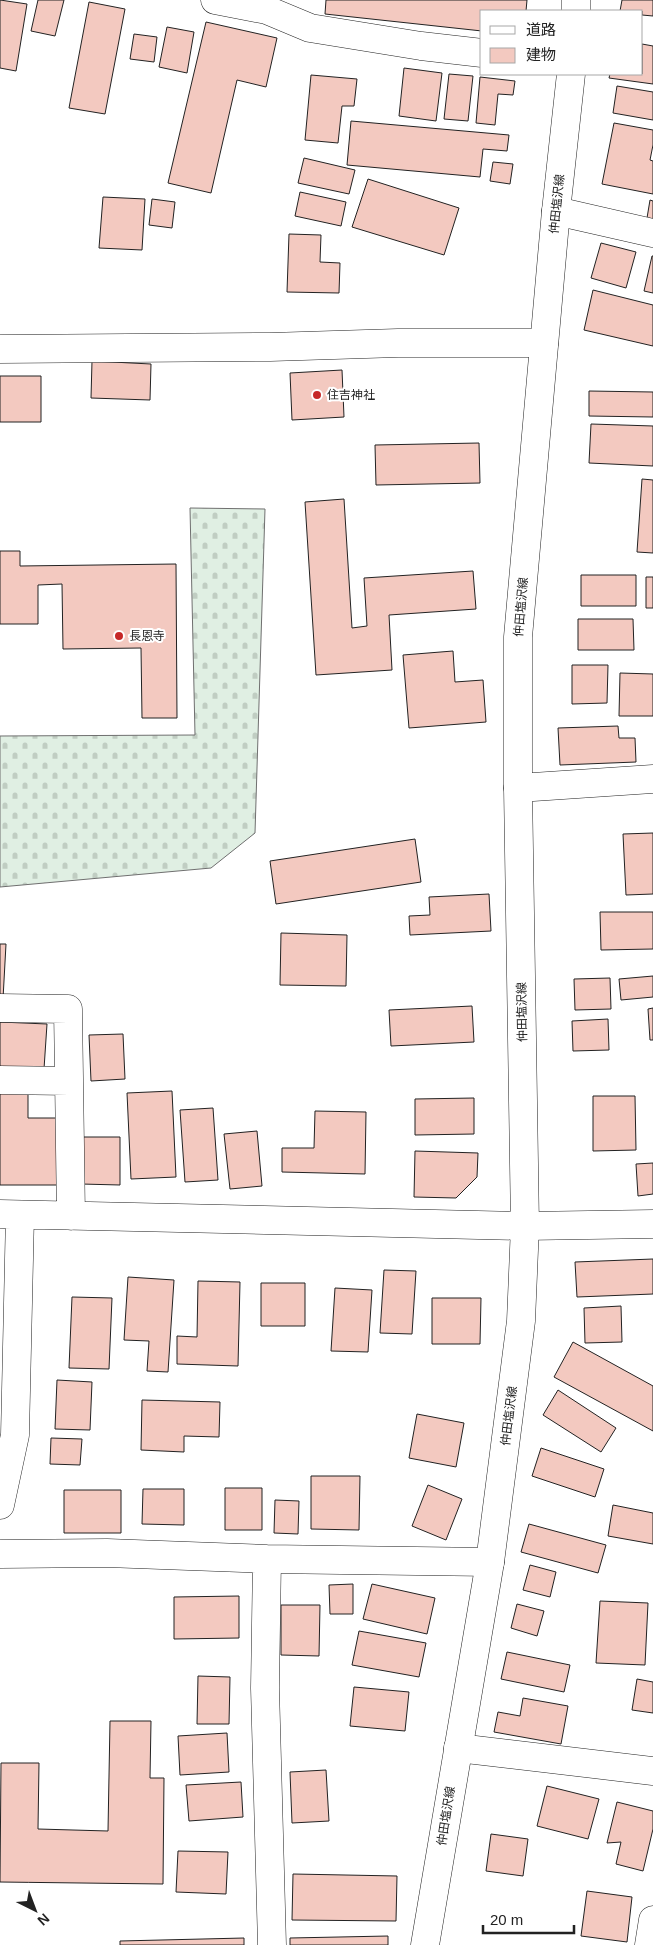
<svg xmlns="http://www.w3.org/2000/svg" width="653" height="1945" viewBox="0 0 653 1945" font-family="Helvetica,'Noto Sans JP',sans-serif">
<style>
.cemetery{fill:url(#cemetery-stones);stroke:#6f6f6f}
.building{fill:#f3c9c0;stroke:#222}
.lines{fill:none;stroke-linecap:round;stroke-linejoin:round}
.minor-casing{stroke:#222;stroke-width:29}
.major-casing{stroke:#222;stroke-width:29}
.minor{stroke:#fff;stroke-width:28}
.major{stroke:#fff;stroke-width:28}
.poi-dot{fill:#c62828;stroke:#fff;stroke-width:2}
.labels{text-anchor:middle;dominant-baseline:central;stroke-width:4;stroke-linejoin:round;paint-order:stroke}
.street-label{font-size:12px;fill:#222;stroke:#fff}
.poi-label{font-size:12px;fill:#222;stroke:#fff;text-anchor:start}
</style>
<defs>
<pattern id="cemetery-stones" width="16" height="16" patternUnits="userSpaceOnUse" patternTransform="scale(1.25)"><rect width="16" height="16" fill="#e0efe3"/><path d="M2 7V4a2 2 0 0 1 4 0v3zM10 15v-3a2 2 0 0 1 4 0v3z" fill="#c0cdc2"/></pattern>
</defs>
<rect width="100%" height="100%" fill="#fff"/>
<path class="cemetery" d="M190,508L265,509L255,833L211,868L0,887V736L195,735Z"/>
<path class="building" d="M0,0L27,4L16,71L0,68Z
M38,0H64L55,36L31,31Z
M326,0H527L526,11H482V31L325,14Z
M622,0H653V16L642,15V11H620Z
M89,2L125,9L105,114L69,108Z
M206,22L277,38L266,87L237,80L211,193L168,183Z
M167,27L194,32L187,73L159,67Z
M134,34L157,37L154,62L130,59Z
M642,44L653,46V84L609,78L610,74H642Z
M404,68L442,73L436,121L399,116Z
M449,74L473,76L468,121L444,119Z
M311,75L357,79L354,106H342L338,143L305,140Z
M480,77L515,81L513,95L498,94L495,125L476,123Z
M617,86L653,92V120L613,113Z
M351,121L509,135L507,151L483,149L480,177L347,165Z
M614,123L653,130V145L650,160L653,161V194L602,184Z
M304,158L355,170L349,194L298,183Z
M493,162L513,164L510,184L490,181Z
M368,179L459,208L444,255L352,227Z
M300,192L346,202L341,226L295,216Z
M103,197L145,199L142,250L99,248Z
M152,199L175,202L172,228L149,225Z
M650,200L653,201V219L647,218Z
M289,234L321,235L320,262L340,263L339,293L287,292Z
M601,243L636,252L626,288L591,278Z
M652,256H653V293L644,291Z
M593,290L653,305V346L584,330Z
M92,361L151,364L150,400L91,398Z
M342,370L344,417L292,420L290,373Z
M0,376H41V422H0Z
M589,391L653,392V417L589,416Z
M591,424L653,426V466L589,463Z
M479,443L480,483L376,485L375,445Z
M642,479L653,480V553L637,552Z
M344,499L352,628L367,626L364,578L473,571L476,609L389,615L392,670L316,675L305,502Z
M0,551H20V566L176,564L177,718H142L141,648L63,649L62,584L38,585V624H0Z
M581,575H636V606H581Z
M646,577H653V608H646Z
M578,619H633L634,650H578Z
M453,651L455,682L483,680L486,722L409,728L403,655Z
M572,665H608L607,703L572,704Z
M620,673L653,674V716H619Z
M618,726L619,738H635L636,762L560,765L558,728Z
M653,833V894L626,895L623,834Z
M415,839L421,882L276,904L270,861Z
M489,894L491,931L410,935L409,916L430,915L429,897Z
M600,912H653V949L601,950Z
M281,933L347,935L346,986L280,985Z
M0,944H6L3,999H0Z
M653,976V997L621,1000L619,979Z
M610,978L611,1009L575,1010L574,979Z
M472,1006L474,1042L391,1046L389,1010Z
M653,1008V1040H650L648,1009Z
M608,1019L609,1050L573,1051L572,1021Z
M0,1022L47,1024L44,1069L0,1067Z
M123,1034L125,1079L91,1081L89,1035Z
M172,1091L176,1177L131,1179L127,1093Z
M0,1093H28V1118H59L58,1185H0Z
M593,1096H635L636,1150L593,1151Z
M474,1098V1134L415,1135V1099Z
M213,1108L218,1180L185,1182L180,1110Z
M315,1111L366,1112L365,1174L282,1172V1148H314Z
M257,1131L262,1186L230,1189L224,1134Z
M81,1137H120V1185L81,1184Z
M415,1151L478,1153L477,1177L456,1198L414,1197Z
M653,1163V1194L638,1196L636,1164Z
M653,1259V1294L577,1297L575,1262Z
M384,1270L416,1271L412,1334L380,1333Z
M128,1277L174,1280L168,1372L147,1371L149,1341L124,1340Z
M198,1281L240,1282L238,1366L177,1364V1336L197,1337Z
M261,1283H305V1326H261Z
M335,1288L372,1290L368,1352L331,1351Z
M72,1297L112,1298L109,1369L69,1368Z
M432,1298H481L480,1344H432Z
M621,1306L622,1342L585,1343L584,1308Z
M573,1342L653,1386V1431L554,1377Z
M57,1380L92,1382L90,1430L55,1429Z
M558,1390L616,1428L601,1452L543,1415Z
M142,1400L220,1402L219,1437L184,1436V1452L141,1450Z
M417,1414L464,1423L456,1467L409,1458Z
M51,1438L82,1439L80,1465L50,1464Z
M541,1448L604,1469L595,1497L532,1476Z
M311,1476H360L359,1530L311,1529Z
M428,1485L462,1499L446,1540L412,1526Z
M225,1488H262V1530H225Z
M143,1489H184V1525L142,1524Z
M64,1490H121V1533H64Z
M275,1500L299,1501L298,1534L274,1533Z
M613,1505L653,1513V1544L608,1536Z
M529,1524L606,1545L598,1573L521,1552Z
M530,1565L556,1572L550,1597L523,1590Z
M353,1584V1614H330L329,1585Z
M372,1584L435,1598L427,1634L363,1619Z
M239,1596V1638L174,1639V1597Z
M600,1601L648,1603L645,1665L596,1663Z
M517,1604L544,1611L537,1636L511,1628Z
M281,1605H320L319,1656L281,1655Z
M359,1631L426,1643L419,1677L352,1665Z
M507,1652L570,1665L564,1692L501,1679Z
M198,1676L230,1677L229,1724H197Z
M637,1679L653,1682V1713L632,1710Z
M354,1687L409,1692L405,1731L350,1726Z
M523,1698L568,1706L561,1744L494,1732L498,1712L520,1716Z
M110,1721H151L150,1778H164L163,1884L0,1882L1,1763H39L38,1829L108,1831Z
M227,1733L229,1772L180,1775L178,1736Z
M326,1770L329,1821L292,1823L290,1772Z
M241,1782L243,1817L189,1821L186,1785Z
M547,1786L599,1799L588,1839L537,1826Z
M617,1802L653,1811V1829L643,1871L616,1864L621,1842L607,1843Z
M491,1834L528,1839L523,1876L486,1871Z
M178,1851L228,1852L226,1894L176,1892Z
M293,1874L397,1876L396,1921L292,1920Z
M587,1891L632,1897L627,1942L581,1936Z
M388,1936V1945H290V1938Z
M244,1938V1945H120V1941Z"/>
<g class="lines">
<g class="minor-casing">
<path id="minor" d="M215,0L267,10L310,28L421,46L482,53
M556,211L653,233
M0,349L270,347L398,343H544
M518,788L653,779
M0,1008L68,1009L71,1216
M0,1080L69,1081
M0,1214L525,1226L653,1224
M0,1505L15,1435L20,1215
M0,1554L107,1553L267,1559L490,1562
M267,1559L265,1688L272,1945
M458,1748L653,1771
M649,1945L653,1920"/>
</g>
<g class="major-casing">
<path id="major" d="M576,11V0
M425,1945L490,1562L521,1321L525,1226L518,788V637L556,211L571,74"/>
</g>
<use href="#minor" class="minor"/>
<use href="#major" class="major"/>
</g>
<g class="poi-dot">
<circle cx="317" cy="395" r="5"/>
<circle cx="119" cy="636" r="5"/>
</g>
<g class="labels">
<g class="street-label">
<text transform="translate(557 204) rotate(-84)">仲田塩沢線</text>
<text transform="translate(521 607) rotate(-85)">仲田塩沢線</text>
<text transform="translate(522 1012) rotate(-91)">仲田塩沢線</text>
<text transform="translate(509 1416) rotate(-83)">仲田塩沢線</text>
<text transform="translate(446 1816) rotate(-81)">仲田塩沢線</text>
</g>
<g class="poi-label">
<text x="327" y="395">住吉神社</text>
<text x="129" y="636">長恩寺</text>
</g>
</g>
<rect x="480" y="10" width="162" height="65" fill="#ffffff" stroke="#a7a7a7"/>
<rect x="490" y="26" width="25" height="8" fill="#ffffff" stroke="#a7a7a7"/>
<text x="526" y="35" font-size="15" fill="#222222">道路</text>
<rect x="490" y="48" width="25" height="15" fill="#f3c9c0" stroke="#a7a7a7"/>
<text x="526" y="60" font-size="15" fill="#222222">建物</text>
<g transform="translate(35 1910) rotate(138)" stroke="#ffffff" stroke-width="4" paint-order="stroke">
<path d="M0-4L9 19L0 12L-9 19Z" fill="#222222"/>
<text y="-8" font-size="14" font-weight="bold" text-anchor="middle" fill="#222222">N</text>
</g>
<path d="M483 1925v8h91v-8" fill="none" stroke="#222222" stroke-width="2.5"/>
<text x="490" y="1925" font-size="15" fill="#222222" stroke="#ffffff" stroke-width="4" paint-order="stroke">20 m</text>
</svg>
